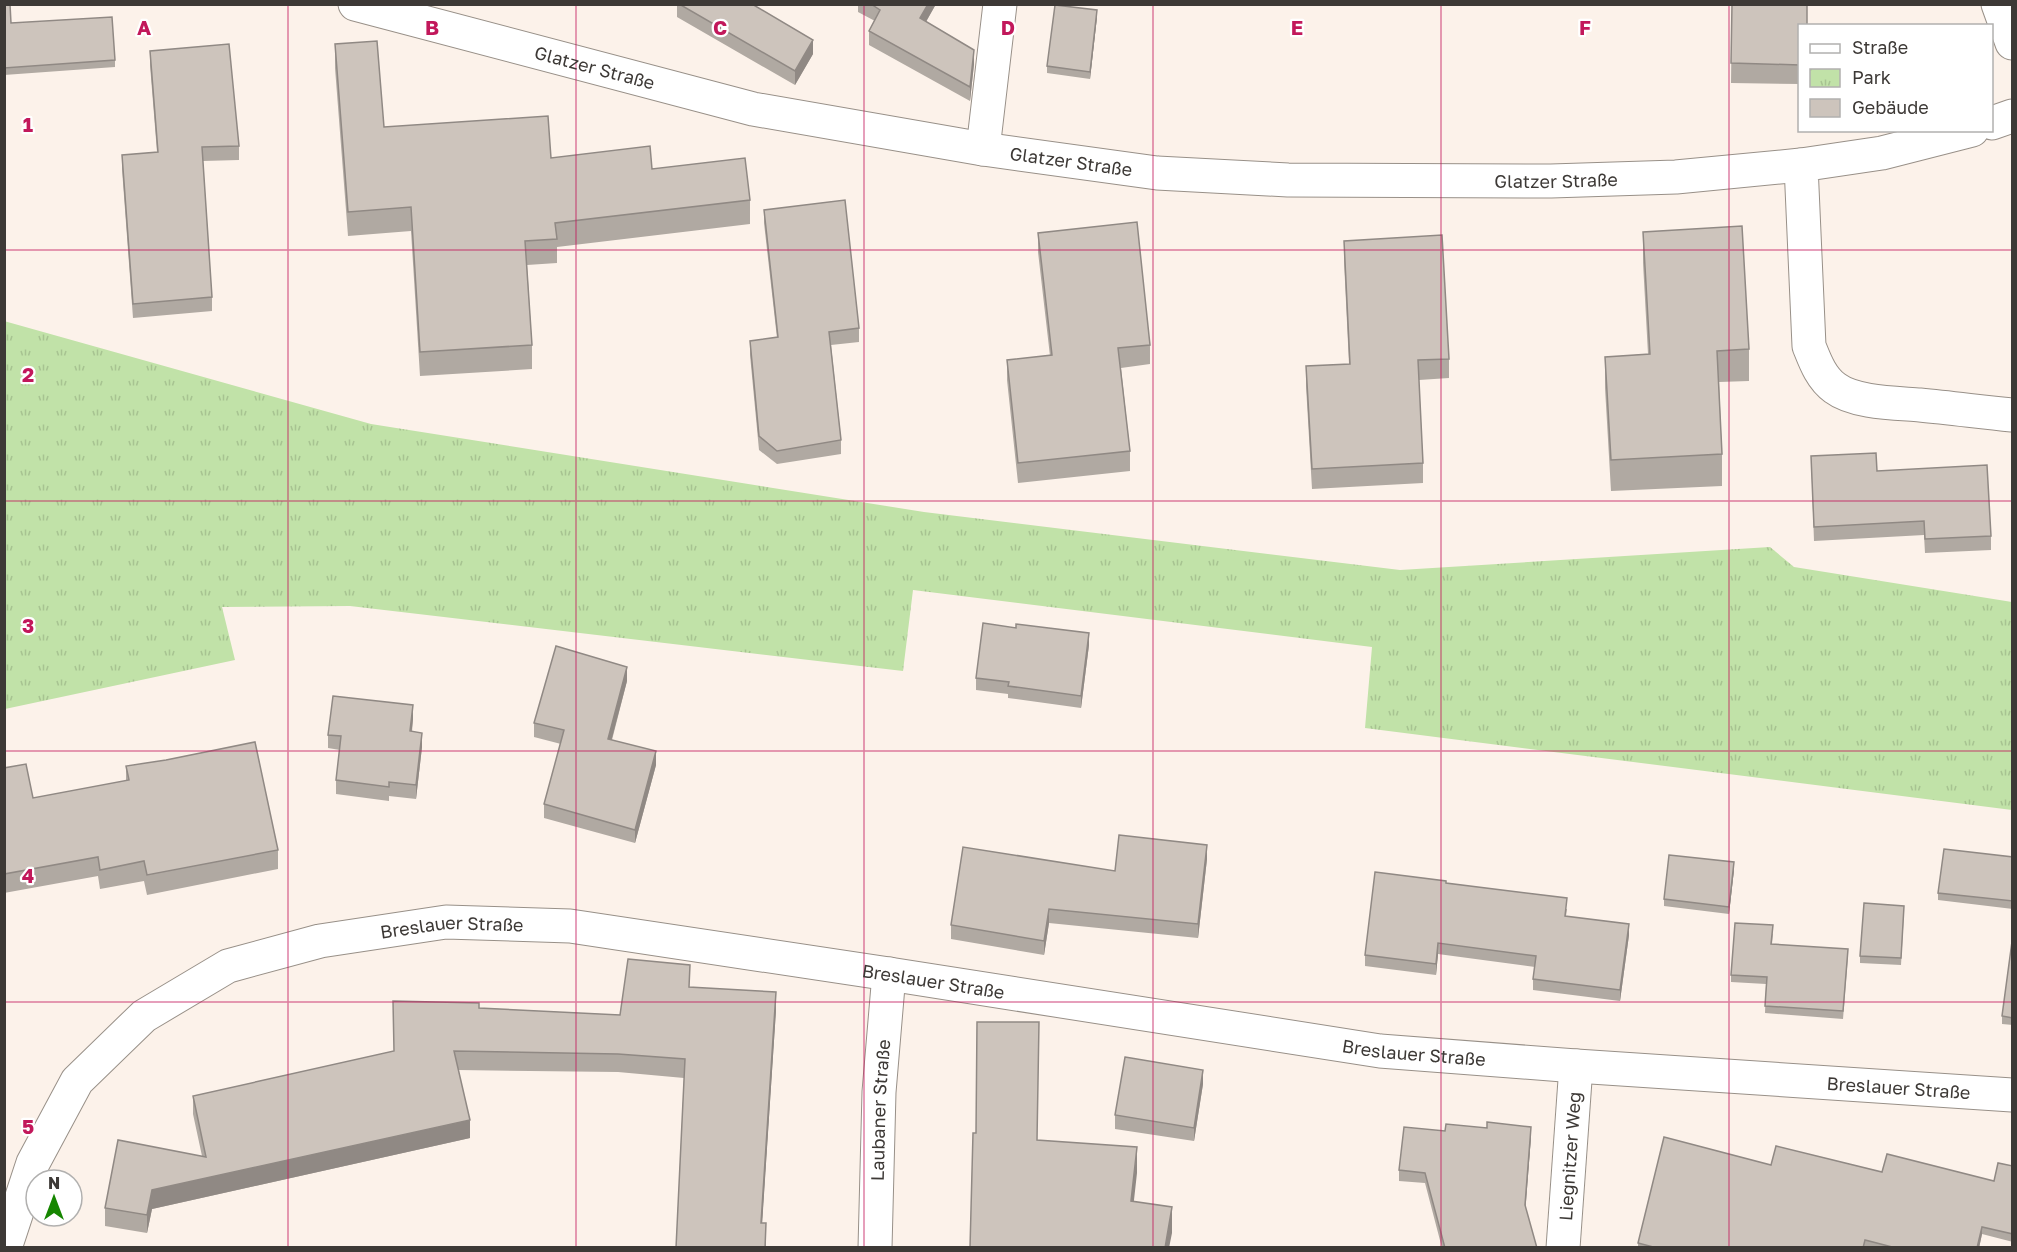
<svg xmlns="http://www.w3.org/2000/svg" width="2017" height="1252" viewBox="0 0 2017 1252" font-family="'Golos Text',sans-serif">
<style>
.park{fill:url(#park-tufts)}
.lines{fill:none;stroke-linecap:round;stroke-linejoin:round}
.minor-casing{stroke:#989088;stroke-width:35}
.minor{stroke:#fff;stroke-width:33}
.wall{fill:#b0a9a2}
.shaded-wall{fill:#908984}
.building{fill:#cdc4bc;stroke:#908984;stroke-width:1.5}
.grid{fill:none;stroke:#c2185b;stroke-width:1.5;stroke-opacity:0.55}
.labels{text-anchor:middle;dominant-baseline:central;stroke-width:4.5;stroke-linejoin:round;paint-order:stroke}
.street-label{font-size:18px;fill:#3d3936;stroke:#fff}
.grid-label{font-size:20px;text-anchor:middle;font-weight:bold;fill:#c2185b;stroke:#fff;stroke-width:4.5;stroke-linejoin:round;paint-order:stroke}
</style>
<defs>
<pattern id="park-tufts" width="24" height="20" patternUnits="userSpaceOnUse" patternTransform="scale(1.5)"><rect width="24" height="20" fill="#c1e2a8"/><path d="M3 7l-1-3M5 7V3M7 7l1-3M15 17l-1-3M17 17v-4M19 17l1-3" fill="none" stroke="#a7c391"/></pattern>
</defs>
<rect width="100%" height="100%" fill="#fcf2ea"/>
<path class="park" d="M4,321L371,424L924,512L1400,570L1770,547L1794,567L2012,602V810L1365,728L1372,647L913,590L903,671L350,606L222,607L235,660L5,709Z"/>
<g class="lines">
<g class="minor-casing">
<g id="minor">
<path id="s1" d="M355,4L753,109L983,149L1157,173L1288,180L1551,181L1676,177L1801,165"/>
<path d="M1998,4L2012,43"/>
<path d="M1992,123L2012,116"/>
<path d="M1972,130L1882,153L1801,165L1809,346C1815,361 1821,378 1835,388C1855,403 1896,403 1920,405C1951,408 1982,412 2012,415"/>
<path d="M983,149L1000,4"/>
<path id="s2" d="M5,1248L33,1163L77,1081L144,1016L228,966L320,941L446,922L570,926L889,974L1380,1051L1576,1066L2012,1095"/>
<path id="s3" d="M875,1248L879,1092L889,974"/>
<path id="s4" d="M1563,1248L1576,1066"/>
</g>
</g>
<use href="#minor" class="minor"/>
</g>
<path class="wall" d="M4,4L11,23L115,60V67L4,75Z
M677,4H752L813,54L795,85L677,17Z
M858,4H936L926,22L974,64L970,101L869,45V31L875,21L858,12Z
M1732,4L1800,26V84L1731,83Z
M1097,17L1090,79L1047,73V66Z
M335,44L384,127L551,158L652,169L750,200V224L557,247V263L527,265L532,345V369L420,376L411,231L348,236L335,68Z
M150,51L239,146V160L203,161L212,297V311L133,318L122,169V155L157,152L150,65Z
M764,210L859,328V342L831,345L841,440V454L777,464L759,450L750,355V341L777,338L764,223Z
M1643,232L1749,349V381L1719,382L1722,454V486L1611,491L1605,388V357L1648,354L1643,263Z
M1038,233L1150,345V364L1121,368L1130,451V471L1018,483L1007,380V360L1050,356L1038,252Z
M1344,241L1449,359V378L1419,380L1423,463V483L1312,489L1306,386V366L1349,364L1344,261Z
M1811,456L1877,471L1991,536V550L1925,553L1924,535L1814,541Z
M1089,645L1081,708L1008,698V694L976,690V678Z
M627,681L612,740L656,765L635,843L544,818V804L561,744L534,737V723Z
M413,719L412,732L422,747L416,799L389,796V801L336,794V780L340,750L328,748V735Z
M126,766L278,850V869L147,895L144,881L100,889L98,876L4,893V768L33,798L126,781Z
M2013,857V909L1938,900V893Z
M1207,859L1198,938L1049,923L1044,955L951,939V925L1115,871Z
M1734,870L1729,914L1664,906V899Z
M1446,883L1567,909L1566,916L1629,935L1620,1001L1533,990V979L1535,967L1438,954L1436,975L1365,966V955Z
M1904,913L1901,965L1860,963V956Z
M1773,933L1772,944L1848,956L1843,1019L1765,1013L1766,984L1731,982V975Z
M2013,934V1025L2002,1024V1016Z
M690,987L776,1010L762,1223H766V1248H676L684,1078L618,1072L458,1070L470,1138L152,1209L147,1233L105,1226V1208L202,1156L193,1114V1096L394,1051L479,1008L620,1015Z
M1203,1084L1194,1141L1115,1129V1115Z
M1445,1131L1531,1137L1525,1207L1537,1248H1442L1425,1183L1399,1181V1170Z
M1771,1165L1882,1172L1994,1181L2013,1166V1242L1982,1234L1979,1248H1638V1243Z"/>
<path class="shaded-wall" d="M928,4H936L920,32V18Z
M1097,10V17L1090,79V72Z
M813,40V54L795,85V71Z
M974,50V64L970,101V87Z
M1089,633V645L1081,708V696Z
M627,667V681L608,753V739Z
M413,705V719L410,745V731Z
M422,733V747L416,799V785Z
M656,751V765L635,843V830Z
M1207,845V859L1198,938V924Z
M1734,862V870L1729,914V907Z
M1049,909V923L1044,955V941Z
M1629,924V935L1620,1001V990Z
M1438,943V954L1436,975V964Z
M776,992V1010L761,1241V1223Z
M1203,1070V1084L1194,1141V1128Z
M470,1120V1138L152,1209L147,1233V1215L152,1190Z
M1531,1127V1137L1525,1215V1205Z
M1137,1147V1173L1131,1227V1201Z
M1172,1207V1233L1169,1248H1165Z
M1982,1227V1234L1979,1248H1977Z"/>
<path class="building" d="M4,4H10L11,23L112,17L115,60L4,68Z
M679,4H752L813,40L795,71Z
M871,4H928L920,18L974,50L970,87L869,31L880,10Z
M1732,4H1807V26H1800V65L1731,63Z
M1055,5L1097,10L1090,72L1047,66Z
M377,41L384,127L548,116L551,158L650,146L652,169L745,158L750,200L555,223L557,239L525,241L532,345L420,352L411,207L348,212L335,44Z
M229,44L239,146L202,147L212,297L133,304L122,155L158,152L150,51Z
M845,200L859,328L829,332L841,440L777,451L759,436L750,341L778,337L764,210Z
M1137,222L1150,345L1118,348L1130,451L1018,463L1007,360L1052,355L1038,233Z
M1742,226L1749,349L1717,351L1722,454L1611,460L1605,357L1650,354L1643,232Z
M1442,235L1449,359L1418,360L1423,463L1312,469L1306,366L1350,364L1344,241Z
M1876,453L1877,471L1987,465L1991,536L1925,539L1924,521L1814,527L1811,456Z
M983,623L1016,628V624L1089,633L1081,696L1008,686L1009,682L976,678Z
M556,646L627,667L608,739L656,751L635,830L544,804L564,730L534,723Z
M333,696L413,705L410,731L422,733L416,785L389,782V787L336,780L341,736L328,735Z
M255,742L278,850L147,875L144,861L100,870L98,857L4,874V768L26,764L33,798L129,780L126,766L166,760Z
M1119,835L1207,845L1198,924L1049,909L1044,941L951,925L963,847L1115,871Z
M1944,849L2013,857V901L1938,893Z
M1669,855L1734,862L1729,907L1664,899Z
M1375,872L1446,881V883L1567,898L1565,916L1629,924L1620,990L1533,979L1536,956L1438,943L1436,964L1365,955Z
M1864,903L1904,906L1901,958L1860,956Z
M1735,923L1773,925L1771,944L1848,949L1843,1011L1765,1006L1767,977L1731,975Z
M2013,934V1018L2002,1016Z
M628,959L690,965L689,987L776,992L761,1223H766L765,1248H676L685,1059L618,1054L454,1051L470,1120L152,1190L147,1215L105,1208L118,1140L206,1157L193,1096L394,1051L393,1001L479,1003V1008L620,1015Z
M977,1022H1039L1037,1140L1137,1147L1131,1201L1172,1207L1165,1248H970L973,1133H976Z
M1125,1057L1203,1070L1194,1128L1115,1115Z
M1487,1122L1531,1127L1525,1205L1537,1248H1445L1425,1173L1399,1170L1404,1127L1445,1131L1446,1124L1487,1128Z
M1664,1137L1771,1165L1776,1146L1882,1172L1887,1154L1994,1181L1998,1163L2013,1166V1234L1982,1227L1977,1248H1896L1865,1240L1863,1248H1657L1638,1243Z"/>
<path class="grid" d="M288,4V1248M576,4V1248M864,4V1248M1153,4V1248M1441,4V1248M1729,4V1248M4,250H2012M4,501H2012M4,751H2012M4,1002H2012"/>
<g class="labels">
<g class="street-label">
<text stroke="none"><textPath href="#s1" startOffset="248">Glatzer Straße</textPath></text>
<text stroke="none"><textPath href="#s1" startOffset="734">Glatzer Straße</textPath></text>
<text stroke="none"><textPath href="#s1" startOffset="1220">Glatzer Straße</textPath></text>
<text stroke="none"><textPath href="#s2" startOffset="602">Breslauer Straße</textPath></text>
<text stroke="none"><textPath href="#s2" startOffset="1088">Breslauer Straße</textPath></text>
<text stroke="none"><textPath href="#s2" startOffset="1574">Breslauer Straße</textPath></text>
<text stroke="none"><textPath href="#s2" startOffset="2060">Breslauer Straße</textPath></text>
<text stroke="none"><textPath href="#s3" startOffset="138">Laubaner Straße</textPath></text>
<text stroke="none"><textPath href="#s4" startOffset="92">Liegnitzer Weg</textPath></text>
</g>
</g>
<g class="grid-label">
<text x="144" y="35">A</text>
<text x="432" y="35">B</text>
<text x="720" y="35">C</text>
<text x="1008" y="35">D</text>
<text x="1297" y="35">E</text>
<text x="1585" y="35">F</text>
<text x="28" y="132">1</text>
<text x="28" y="382">2</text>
<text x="28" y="633">3</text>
<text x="28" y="883">4</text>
<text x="28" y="1134">5</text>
</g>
<rect width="2017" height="1252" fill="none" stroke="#3d3936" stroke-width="12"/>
<rect x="1798" y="24" width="195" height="108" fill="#ffffff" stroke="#b1b0af" stroke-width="1.5"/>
<rect x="1810" y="44" width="30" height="9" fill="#ffffff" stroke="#b1b0af" stroke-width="1.5"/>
<text x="1852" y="54" font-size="18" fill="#3d3936">Straße</text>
<rect x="1810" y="69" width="30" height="18" fill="url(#park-tufts)" stroke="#b1b0af" stroke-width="1.5"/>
<text x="1852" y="84" font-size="18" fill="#3d3936">Park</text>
<rect x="1810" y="99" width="30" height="18" fill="#cdc4bc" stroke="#b1b0af" stroke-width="1.5"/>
<text x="1852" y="114" font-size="18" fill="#3d3936">Gebäude</text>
<g transform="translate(54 1198)"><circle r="28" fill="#ffffff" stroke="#b1b0af" stroke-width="1.5"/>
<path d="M0-4.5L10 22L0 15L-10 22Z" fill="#168600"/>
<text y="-9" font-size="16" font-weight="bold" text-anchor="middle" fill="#3d3936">N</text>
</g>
</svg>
